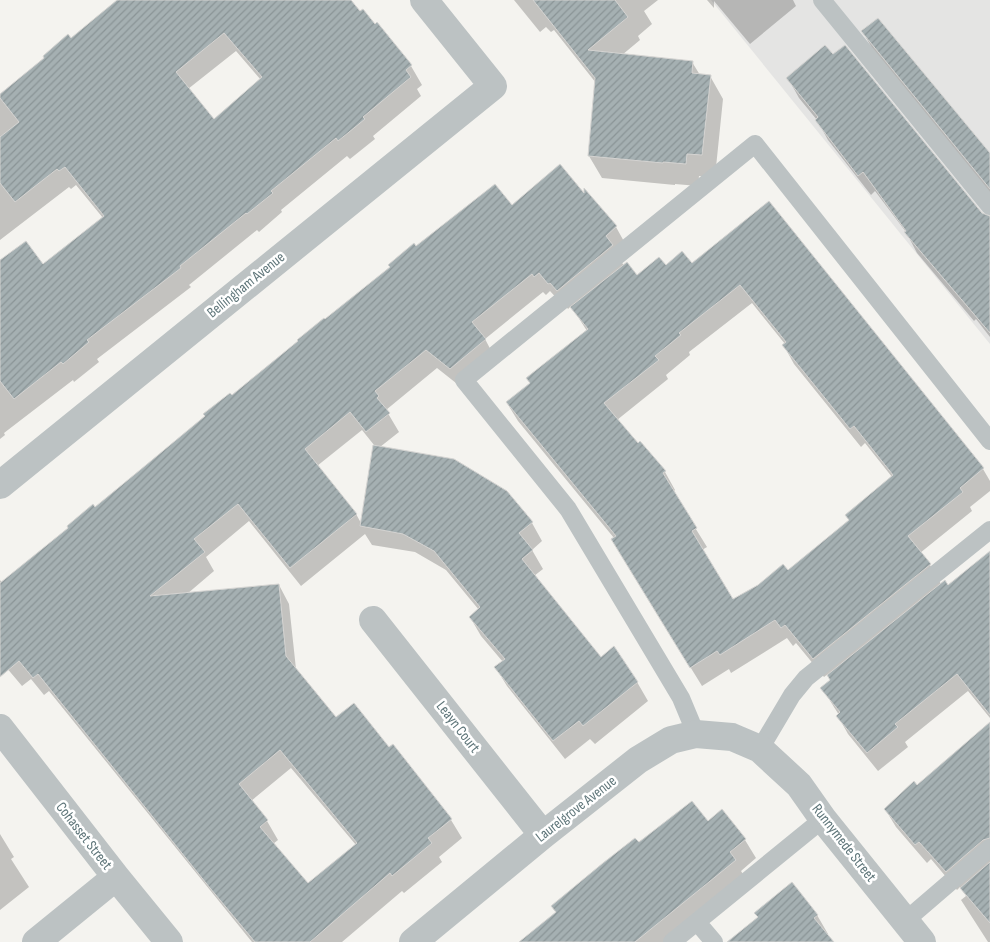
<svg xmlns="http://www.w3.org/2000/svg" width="990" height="942" viewBox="0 0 990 942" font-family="'Sofia Sans Condensed',sans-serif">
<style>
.built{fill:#e4e4e3}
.shadow{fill:#0003;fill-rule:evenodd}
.building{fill:url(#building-hatch);stroke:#d5d4d2;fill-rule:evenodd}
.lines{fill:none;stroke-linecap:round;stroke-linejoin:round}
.lane{stroke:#bcc2c3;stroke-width:18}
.street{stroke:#bcc2c3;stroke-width:28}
.labels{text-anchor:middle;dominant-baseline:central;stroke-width:5;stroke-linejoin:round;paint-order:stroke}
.street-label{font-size:15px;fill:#5f767a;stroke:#fff}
</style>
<defs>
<pattern id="building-hatch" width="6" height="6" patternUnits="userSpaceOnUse" patternTransform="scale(1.25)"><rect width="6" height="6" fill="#a5b0b2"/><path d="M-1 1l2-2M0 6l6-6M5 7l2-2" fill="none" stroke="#8a9496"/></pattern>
</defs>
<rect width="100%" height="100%" fill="#f4f3ef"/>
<path class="built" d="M711,0H990V344Z"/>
<path class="shadow" d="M119,0H299L360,12L375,26L377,24L411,66L422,85L417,89L421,96L373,136L375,139L350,159L347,156L281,210L282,212L259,232L257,230L189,285L191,287L97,359L99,362L74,382L73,380L4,433L5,435L0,439V293L42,266L103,218L76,185L71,189L69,187L0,240V96ZM236,51L261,80L214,120L188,89Z
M514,0H658L644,11L652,24L638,36L640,40L622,55L692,62L700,75L710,76L723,99L715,177L699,176L698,186L675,184V185L602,178L589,156L596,83L554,30L551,32L546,27L540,32Z
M707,0H793L796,6L750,44L714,1V8Z
M863,32L990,155V193L874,52Z
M788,78L981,214L990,217V337L976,319L974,321L917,253L906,232L875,191L871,195L828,140L817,120L799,98Z
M585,196L616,227L626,245L617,254L624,266L637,276L665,266L691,265L769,203L983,469L990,481V491L970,507L972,511L920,553L930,565L941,584L948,586L990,552V718L968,691L905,742L908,747L878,771L848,734L838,716L839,715L822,688L831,680L828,674L824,677L796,643L793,646L787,638L731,673L729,669L702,686L623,558L614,538L518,421L507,403L531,384L587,331L571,306L568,309L562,300L560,302L550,291L546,295L543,292L485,339L495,358L461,387L437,368L386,410L399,432L380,447L532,523L542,541L532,550L543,569L534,576L601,658L637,682L648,701L595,744L590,739L565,759L507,686L496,668L503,662L481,636L470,617L479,610L446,570L415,552L372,545L365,534L301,586L249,521L206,557L214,571L187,594L279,585L289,604L296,669L336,719L389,749L392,746L451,820L462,838L439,857L442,862L404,893L402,891L342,942H252L49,691L44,695L31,679L22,686L0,660V580L2,583L95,509L416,248L512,207ZM752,303L785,344L784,346L794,364L861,447L865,443L892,477L850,521L788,572L733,601L702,550L707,547L673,492L675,490L665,472L617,420L668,379L666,375L690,355L689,352ZM362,430L374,445L361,523L356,514L317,466ZM291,768L356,845L307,885L273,844L278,840L267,821L251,801Z
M990,723V942H988L961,900L966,896L960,887L957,890L931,859L927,863L896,827L885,809L917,787Z
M722,811L745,840L756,858L741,871L746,879L668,942H521L556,913L552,907L638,844L708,823Z
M0,834L14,857L11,859L29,887L0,910Z
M817,915L828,934L827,935L832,942H729Z"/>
<path class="building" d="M117,0H351L360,11L363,9L375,24L377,22L412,65L406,70L411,77L363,117L365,119L338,141L336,138L271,191L273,193L247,214L246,213L180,266L181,268L87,340L89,342L63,364L61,362L14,399L0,381V260L26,241L43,264L104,216L65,167L59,171L57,169L15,202L0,183V137L19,122L0,98V94L44,58L43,56L68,34L71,38ZM224,33L262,77L214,119L176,72Z
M533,0H615L628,17L588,50L693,61L692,73L711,75L702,155L687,154L686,164L663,162V163L588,156L595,78Z
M878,18L990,153V189L861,31Z
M825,45L833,54L845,45L982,213L990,216V333L904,232L906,231L863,172L858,176L815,120L818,117L786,78Z
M560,164L584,193V188L617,226L606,236L613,245L557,291L550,283L548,284L539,273L534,277L532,274L472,322L486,339L450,369L426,350L375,391L379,396L377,398L390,413L366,432L350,412L305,449L357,514L290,568L238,504L194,539L205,552L150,596L279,584L286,656L336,717L354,703L389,747L393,744L452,819L428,838L432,843L392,876L390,873L310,942H255L210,888L38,674L33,678L19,661L0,677V583L68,528L67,526L93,504L95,507L140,470L205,416L203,414L230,393L232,395L298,341L297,340L324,318L325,319L390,267L388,265L414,243L416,246L495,184L512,205ZM280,750L357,843L308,883L260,827L268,820L239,784Z
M769,201L984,468L960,488L963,492L908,536L931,564L813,659L785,625L781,628L775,620L720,655L717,651L690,668L611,539L616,536L506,402L530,383L526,378L588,329L570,307L627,262L637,275L659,257L666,265L682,251L692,263ZM740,285L786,342L782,345L850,429L854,426L893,475L845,515L849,520L788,570L783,564L758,585L733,599L692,531L697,528L663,473L666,471L640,441L638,443L604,403L659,360L655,356L681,335L679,333Z
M373,445L454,459L507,491L533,522L519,533L533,550L522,559L601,657L614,646L638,682L583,726L579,721L553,741L494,667L505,659L469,617L480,607L434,551L403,534L360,526Z
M990,551V715L957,674L895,724L898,727L867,753L836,716L840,712L820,688L830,680L827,675L945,580L948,585Z
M990,722V838L983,840L946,872L919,842L915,845L884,809L914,781L917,785Z
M692,801L708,821L722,809L746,839L730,852L736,860L635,942H519L556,912L551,906L603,863L635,838L639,842Z
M990,862V923L960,888Z
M792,882L818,915L814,918L834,942H727L758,917L754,913Z"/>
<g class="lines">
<path class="lane" d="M822,0L990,206
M696,734L681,698L568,509L464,380L755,144L990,441
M760,749L792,695L806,678L990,530
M905,921L990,848
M697,922L714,942
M672,942L823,819"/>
<path class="street" d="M0,485L493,86L424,0
M373,620L543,835
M0,728L116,877L169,942
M36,942L116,877
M413,942L543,835L638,760L671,740L696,734L732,737L760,749L799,785L823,819L922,942"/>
</g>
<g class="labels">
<g class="street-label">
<text transform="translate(246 285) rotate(-39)">Bellingham Avenue</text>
<text transform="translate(458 727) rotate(52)">Leayn Court</text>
<text transform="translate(576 809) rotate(-38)">Laurelgrove Avenue</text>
<text transform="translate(84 836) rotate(52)">Cohasset Street</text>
<text transform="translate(844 843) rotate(52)">Runnymede Street</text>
</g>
</g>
</svg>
